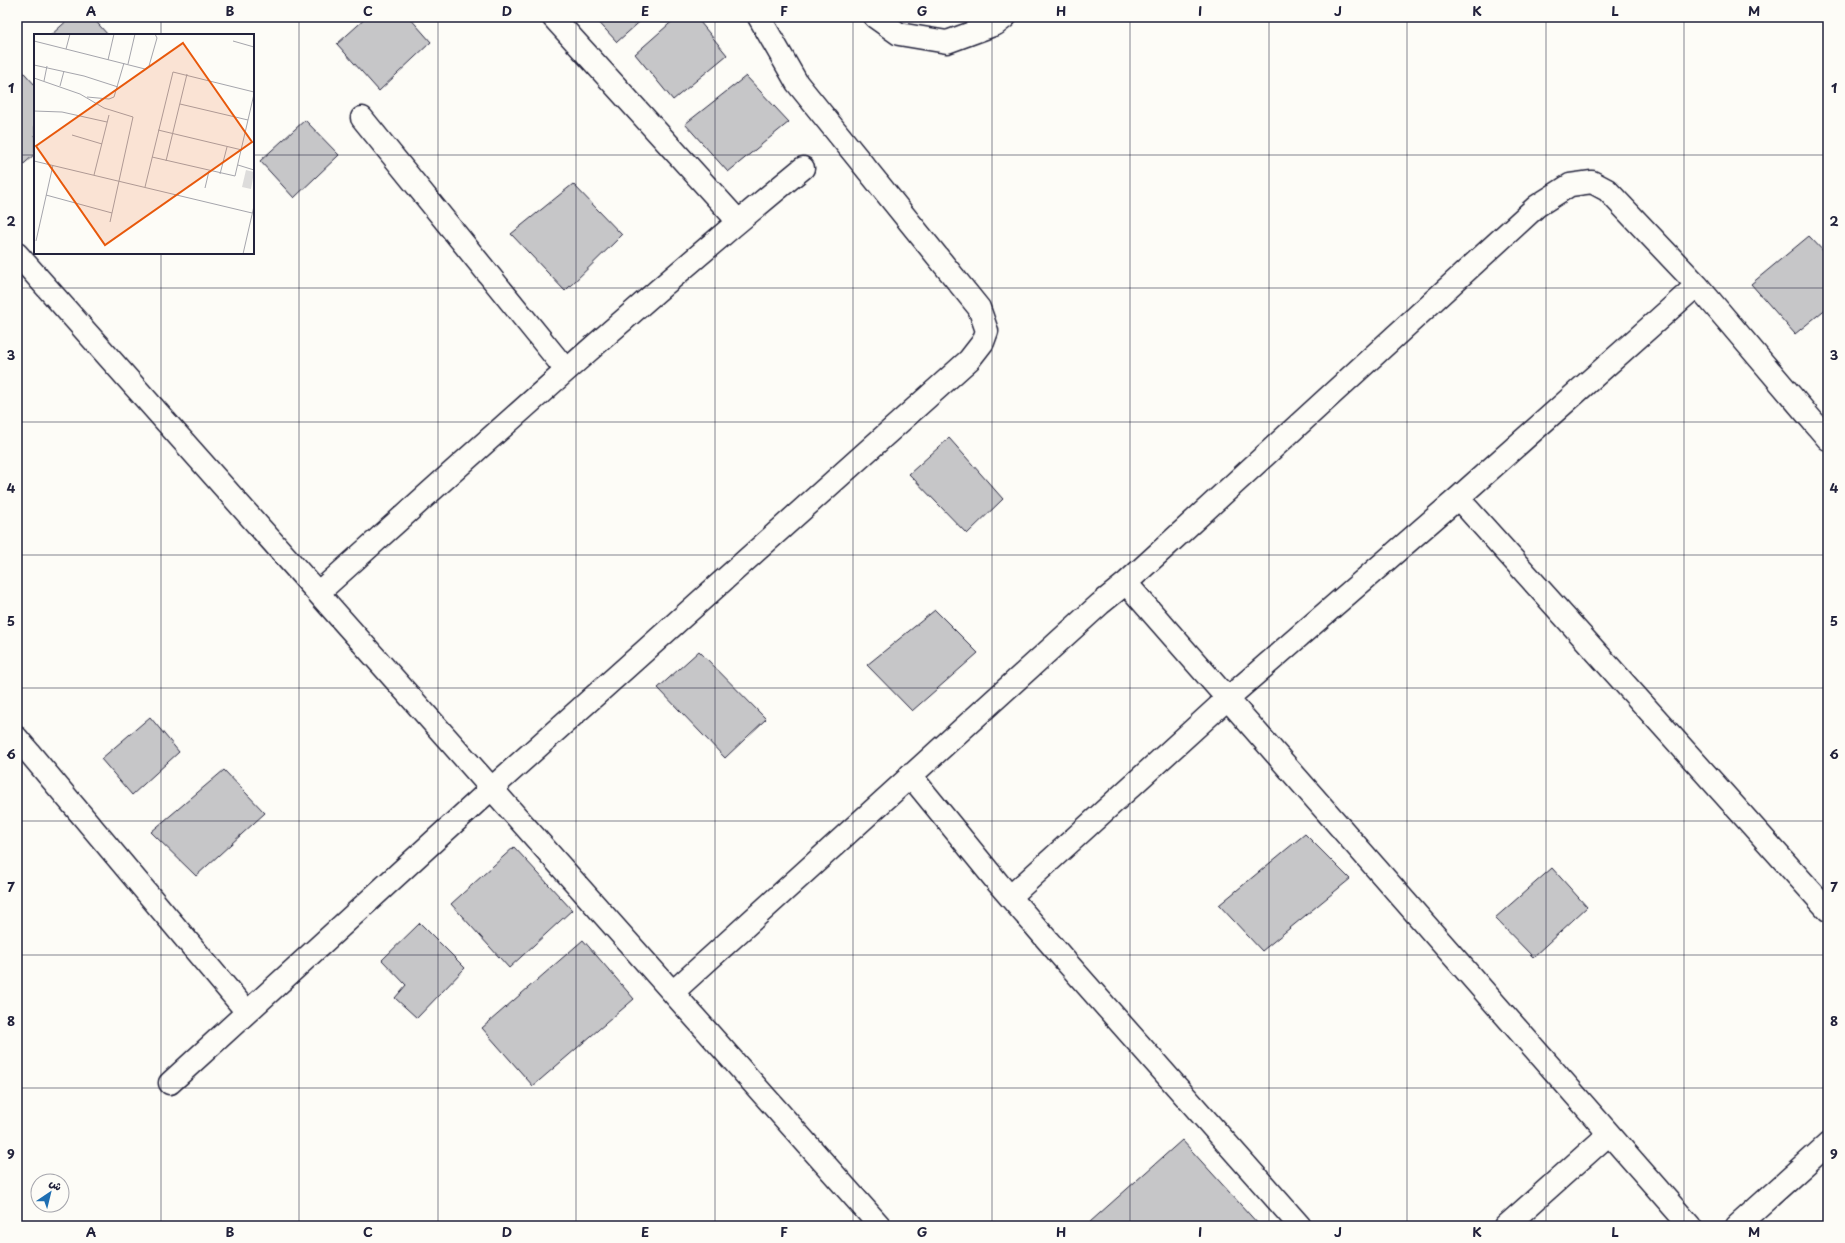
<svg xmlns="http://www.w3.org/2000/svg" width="1845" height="1243" viewBox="0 0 1845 1243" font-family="'Playpen Sans','Playpen Sans Arabic',sans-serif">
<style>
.building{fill:#c6c6c8;stroke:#22223b}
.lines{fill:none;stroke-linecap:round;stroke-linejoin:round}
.street-casing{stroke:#22223b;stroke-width:25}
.street{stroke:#fdfcf7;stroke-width:22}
.grid{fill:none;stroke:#22223b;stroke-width:1;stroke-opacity:0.55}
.inset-road{fill:none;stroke:#a5a5ac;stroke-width:1}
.view{fill:#e8590c;fill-opacity:0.15;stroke:#e8590c;stroke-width:2}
.inset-edge{fill:none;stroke:#22223b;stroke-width:2}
.neatline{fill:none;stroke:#22223b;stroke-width:1.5}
.grid-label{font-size:13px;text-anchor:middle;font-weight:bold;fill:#22223b}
</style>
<rect width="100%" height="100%" fill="#fdfcf7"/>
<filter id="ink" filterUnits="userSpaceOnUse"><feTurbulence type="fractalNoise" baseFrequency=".025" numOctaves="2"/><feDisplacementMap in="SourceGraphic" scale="8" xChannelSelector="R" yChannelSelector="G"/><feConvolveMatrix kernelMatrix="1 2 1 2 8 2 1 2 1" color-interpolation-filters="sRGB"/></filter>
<g filter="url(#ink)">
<path class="building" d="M71,17H92L108,35H51Z
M367,17H409L431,42L379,91L337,44Z
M594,17H645L617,42Z
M677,17H696L727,55L673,100L635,54Z
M17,65L35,85V154L17,170Z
M746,76L789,122L728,172L685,124Z
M305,120L339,155L294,198L260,161Z
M573,184L622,235L565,291L511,234Z
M1809,236L1828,256V307L1795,334L1751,284Z
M949,438L1003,499L967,534L909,474Z
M935,610L978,653L912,711L867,665Z
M699,651L766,719L725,758L658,688Z
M150,717L179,752L132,795L101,759Z
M224,770L265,813L196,876L151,832Z
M1305,834L1350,879L1262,951L1219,905Z
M514,847L572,910L509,968L451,904Z
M1552,868L1587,907L1533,957L1495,918Z
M420,923L465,968L417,1018L395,998L406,985L382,960Z
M583,940L634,999L533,1086L482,1028Z
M1182,1140L1260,1226H1094L1090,1222Z"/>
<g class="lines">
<g class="street-casing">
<path id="street" d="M553,17L738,221
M875,17L899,34L947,42L996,24L1005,17
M362,118L566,370
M17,254L880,1226
M1458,498L1828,910
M1126,583L1690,1226
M318,593C478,449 636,305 803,168
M17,738L247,1012
M910,775L998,883L1062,957L1300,1226
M1010,897L1227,699L1458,498L1697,285
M673,992L1100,604L1126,583L1537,206L1570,185L1592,182L1607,190L1697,285L1828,439
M170,1083L492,788L969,360L983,342L987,331L979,308L797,83L759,17
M1506,1226L1609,1134
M1737,1226L1828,1144"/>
</g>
<use href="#street" class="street"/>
</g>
</g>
<path class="grid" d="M161,17V35M299,17V1226M438,17V1226M576,17V1226M715,17V1226M853,17V1226M992,17V1226M1130,17V1226M1269,17V1226M1407,17V1226M1546,17V1226M1684,17V1226M17,155H35M253,155H1828M161,253V1226M17,288H1828M17,422H1828M17,555H1828M17,688H1828M17,821H1828M17,955H1828M17,1088H1828"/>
<g transform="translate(34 34)">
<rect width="220" height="220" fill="#fdfcf7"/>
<path d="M212,136L220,138L217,155L208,153Z" fill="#dddcdb"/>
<path class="inset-road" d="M0,7L111,35L115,32L123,4L121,0M199,7L220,13M32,15L36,0M74,26L80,0M94,30L101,0M0,31L50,42L84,53M0,44L46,60L70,74L99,83L76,188M10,47L13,32M26,52L30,37M53,63L75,65L80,63L90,29M146,70L214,86M0,77L28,78L73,88M124,96L208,116M38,101L68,110M118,123L201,142L220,60M0,127L218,179M132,127L153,40M204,131L220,136M186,140L193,113M60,141L75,81M111,153L139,38L220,58M171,154L175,137M12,161L78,179M2,207L19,131M209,220L220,172"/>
<path class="view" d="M149,9L218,108L71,211L2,112Z"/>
<rect width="220" height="220" class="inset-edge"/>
</g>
<rect width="1845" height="1243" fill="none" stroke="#fdfcf7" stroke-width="44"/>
<g transform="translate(50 1193) rotate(35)"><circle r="19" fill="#fdfcf7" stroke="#a5a5ac"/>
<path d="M0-3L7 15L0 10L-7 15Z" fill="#1f6fb2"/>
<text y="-6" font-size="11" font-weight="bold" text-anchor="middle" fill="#22223b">ش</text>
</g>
<rect x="22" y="22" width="1801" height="1199" class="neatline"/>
<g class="grid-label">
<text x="91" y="16">A</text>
<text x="230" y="16">B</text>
<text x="368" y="16">C</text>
<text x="507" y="16">D</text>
<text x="645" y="16">E</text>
<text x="784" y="16">F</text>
<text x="922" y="16">G</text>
<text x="1061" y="16">H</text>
<text x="1200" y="16">I</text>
<text x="1338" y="16">J</text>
<text x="1477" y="16">K</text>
<text x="1615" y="16">L</text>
<text x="1754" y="16">M</text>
<text x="11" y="93">1</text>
<text x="1834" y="93">1</text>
<text x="11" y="226">2</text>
<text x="1834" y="226">2</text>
<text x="11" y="360">3</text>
<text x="1834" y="360">3</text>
<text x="11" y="493">4</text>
<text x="1834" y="493">4</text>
<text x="11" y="626">5</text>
<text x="1834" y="626">5</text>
<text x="11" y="759">6</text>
<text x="1834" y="759">6</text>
<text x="11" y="892">7</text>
<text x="1834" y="892">7</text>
<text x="11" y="1026">8</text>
<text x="1834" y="1026">8</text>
<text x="11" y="1159">9</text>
<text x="1834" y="1159">9</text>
<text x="91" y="1237">A</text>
<text x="230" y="1237">B</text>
<text x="368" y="1237">C</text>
<text x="507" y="1237">D</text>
<text x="645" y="1237">E</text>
<text x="784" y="1237">F</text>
<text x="922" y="1237">G</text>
<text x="1061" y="1237">H</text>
<text x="1200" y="1237">I</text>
<text x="1338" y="1237">J</text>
<text x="1477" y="1237">K</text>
<text x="1615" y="1237">L</text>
<text x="1754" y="1237">M</text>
</g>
</svg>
